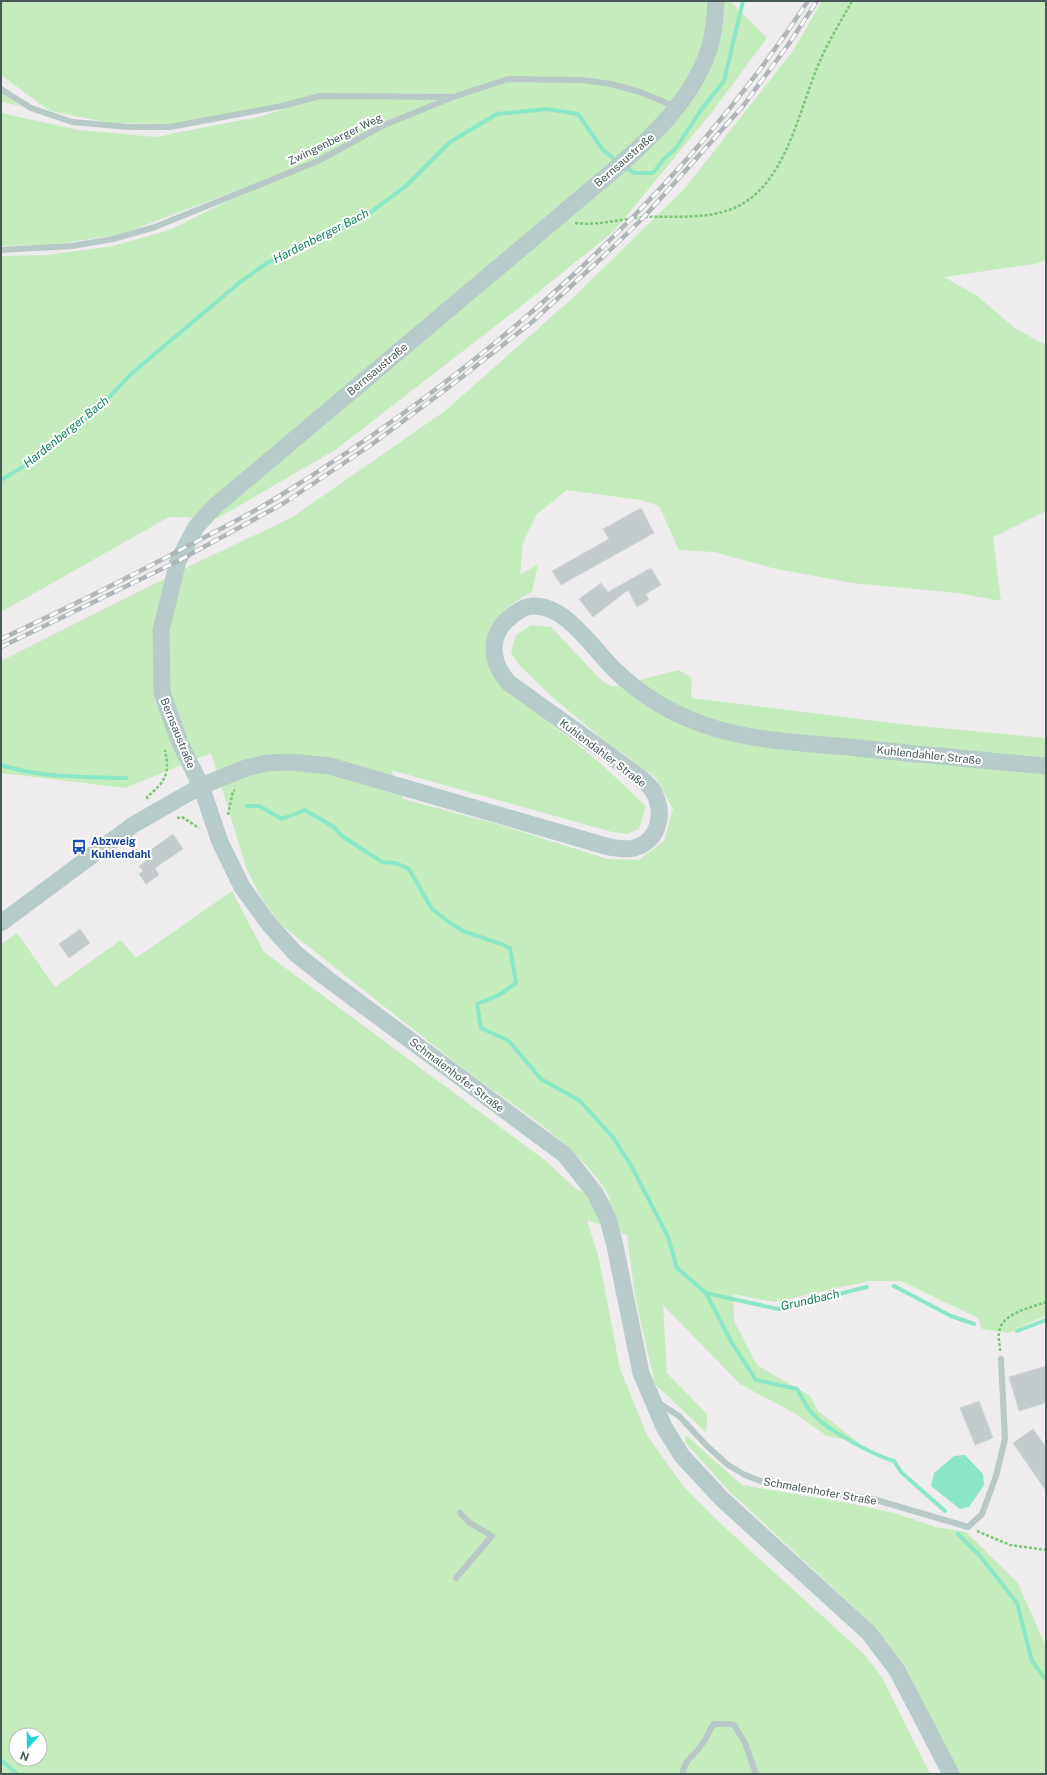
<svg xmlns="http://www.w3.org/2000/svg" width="1047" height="1775" viewBox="0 0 1047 1775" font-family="'Public Sans',sans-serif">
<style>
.green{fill:#c5ecbc;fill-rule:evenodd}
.water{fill:#8be7c5}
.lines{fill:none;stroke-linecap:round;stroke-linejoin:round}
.stream{stroke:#8be7c5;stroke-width:4}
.building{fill:#c3cbcc;stroke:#d1d7d8}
.path{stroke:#7bc876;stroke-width:2.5;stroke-dasharray:3 2;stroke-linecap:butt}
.service{stroke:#b8c9c7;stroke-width:6}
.secondary{stroke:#b6cbca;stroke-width:17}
.rail-casing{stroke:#afb6b7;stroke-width:4.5}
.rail{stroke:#fff;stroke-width:3;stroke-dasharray:9;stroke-linecap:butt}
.labels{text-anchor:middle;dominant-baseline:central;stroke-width:4;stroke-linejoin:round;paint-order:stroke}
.street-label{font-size:11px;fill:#465957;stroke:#fff}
.transit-label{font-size:11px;font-weight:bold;fill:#164399;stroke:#fff;text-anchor:start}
.water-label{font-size:12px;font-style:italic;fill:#12835a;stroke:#fff}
</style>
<rect width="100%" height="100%" fill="#efecee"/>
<path class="green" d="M1,1H730L767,38L712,112L614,231L515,311L335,450L218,518L169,517L1,612V256L48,255L113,246L170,230L285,172L122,234L51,245L1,246V113L79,130L155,137L259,117L288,108L172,124L111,123L50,111L1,75Z
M822,1H1046V260L1034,264L944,277L976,295L1016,329L1046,345V511L993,537L1001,601L958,593L852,583L772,568L714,552L679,550L659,506L640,500L567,490L537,514L523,543L520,575L538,564L532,592C514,602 500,610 491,629L507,689L598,761L646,806L639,829L627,834L612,832L391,770L403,799L501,825L607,859L639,860L664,841L673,809L655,777L601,738L550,695L518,664L511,652L516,635L531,625L551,627L600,679L612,687L679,670L692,678L691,698L908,725L1046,738V1315L1009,1333L982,1329L978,1318L901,1281H869L775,1302L733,1294L734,1321L757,1365L810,1396L818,1411L858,1442L827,1436L794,1413L740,1384L663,1305L667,1373L707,1414L706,1432L655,1384L635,1296L627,1235L587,1220L599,1259L620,1369L647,1435L684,1487L720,1523L863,1653L882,1677L930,1774H1V944L17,933L55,987L121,940L136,958L232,891L264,952L546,1161L577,1190L611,1200C581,1143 506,1102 456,1063C397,1017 339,970 280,924L259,894L246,867L211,753L125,788L1,773V661L196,563L291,518L445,411L576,295L685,188L793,51ZM16,1735H40V1759H16Z
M1,92L21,106L1,102Z
M686,1435L742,1485L848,1503L894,1513L936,1527L966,1532L1017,1582L1046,1646V1774H958L904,1664L876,1628L729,1491L685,1442Z"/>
<path class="water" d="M965,1455L983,1474L984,1485L969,1507L960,1509L931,1486L934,1473L954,1456Z"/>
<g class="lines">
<path class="stream" d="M624,166L634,173H653L663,160L676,148L701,110L724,81L743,1
M1,480L33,461L100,407L131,374L239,283L267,263L313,238L367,215L406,186L450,142L497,114L547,109L578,114L603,150L617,161
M1,765C41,778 84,777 126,778
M247,806H259L282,819L305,810L334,827L342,836L382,862L396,863L409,869L432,909L449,922L463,931L501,944L510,948L516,983L499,995L477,1004L481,1028L509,1041L541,1079L579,1100L612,1136L632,1167L668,1237L677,1268L706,1293L732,1343L756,1380L797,1389C802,1397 806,1407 812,1413C827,1430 873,1455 894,1461L901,1472L945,1511
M894,1286L951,1316L974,1324
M706,1293L778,1309L867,1287
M1017,1331L1046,1320
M958,1534L980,1556L1017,1603L1032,1661L1046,1680
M1,1760L17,1774"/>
</g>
<path class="building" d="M641,508L654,533L561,585L552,571L609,539L603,529Z
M651,568L661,585L646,594L649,600L637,607L628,590L593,617L579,599L601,583L608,592Z
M173,834L183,849L155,868L159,875L146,884L139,874L143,871L139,866L151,857L148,852Z
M80,929L90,943L69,958L59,944Z
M1046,1366V1403L1019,1411L1009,1377Z
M979,1401L993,1438L975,1445L960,1408Z
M1033,1429L1046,1447V1491L1013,1443Z"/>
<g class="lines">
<path class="path" d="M575,223C600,226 623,218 648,217C674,216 704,219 729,210C784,191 797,116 817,68C826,45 840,23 852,1
M148,799L147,797C166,781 170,774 165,750
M228,815L233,791L235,790
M177,818L182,817L199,828
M1000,1351C1000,1345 998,1338 999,1332C1002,1313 1030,1308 1046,1302
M977,1531L1010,1545L1046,1550"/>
<path class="service" d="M1,89L31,108L72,122L129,127H170L282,106L320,96L451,97
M1,250L72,246L113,239L155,227L318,161L382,126L453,97L508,79L582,80L611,84L640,92L676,107
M659,1403L679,1416L707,1446L728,1465L745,1475L766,1483L873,1499L968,1527L982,1514L996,1476L1005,1439L1001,1359
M456,1578L492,1536L470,1523L460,1513
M734,1725L745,1743L756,1774
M682,1774C687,1755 694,1757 703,1743C708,1737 708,1731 714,1724H730"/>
<path class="secondary" d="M716,1C715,16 714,35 709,49C692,100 653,136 614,170L214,507L196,527L178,561L161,630L162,693L180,743L201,786L220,842L242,887L269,924L295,953L325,977L565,1155L595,1193L608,1219L615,1246L641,1373L664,1427L682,1456L722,1499L869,1633L897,1670L951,1774
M1,923L133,825L201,786L246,768L267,763L290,762L330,766L609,847C617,848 626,850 634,848C660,841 665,812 653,791C646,779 622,765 611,756C577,732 543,707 509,683C489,661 488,633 513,615C519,610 526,606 534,606C568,606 594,651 617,672C638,692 663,708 689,719C739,741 794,742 848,747C914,754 980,760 1046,766"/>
<g class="rail-casing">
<path id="rail" d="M1,639C63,610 124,580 184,548C216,531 250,515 281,495C486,368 675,204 808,1
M1,647L178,561L284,503L371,445L453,384L532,322L607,253L644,217L678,179L743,106L788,45L817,1"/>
</g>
<use href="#rail" class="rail"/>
</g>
<defs>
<g id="bus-bare" transform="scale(1.2)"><path d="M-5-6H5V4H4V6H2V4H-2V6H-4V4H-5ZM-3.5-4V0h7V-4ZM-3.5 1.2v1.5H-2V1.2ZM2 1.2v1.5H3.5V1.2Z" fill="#1a4fb4" stroke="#fff" stroke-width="2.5" paint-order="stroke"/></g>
</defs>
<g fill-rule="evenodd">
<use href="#bus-bare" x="79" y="847"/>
</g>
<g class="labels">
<g class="street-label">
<text transform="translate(335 139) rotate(-26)">Zwingenberger Weg</text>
<text transform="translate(624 160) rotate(-41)">Bernsaustraße</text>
<text transform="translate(377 369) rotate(-40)">Bernsaustraße</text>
<text transform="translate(178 733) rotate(68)">Bernsaustraße</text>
<text transform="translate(603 753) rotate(37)">Kuhlendahler Straße</text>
<text transform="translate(929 755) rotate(6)">Kuhlendahler Straße</text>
<text transform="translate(457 1075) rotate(37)">Schmalenhofer Straße</text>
<text transform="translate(820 1491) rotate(10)">Schmalenhofer Straße</text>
</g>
<g class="transit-label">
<text x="91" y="841">Abzweig<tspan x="91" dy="13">Kuhlendahl</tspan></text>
</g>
<g class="water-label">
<text transform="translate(321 236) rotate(-27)">Hardenberger Bach</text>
<text transform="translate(66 432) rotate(-39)">Hardenberger Bach</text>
<text transform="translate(810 1300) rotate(-13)">Grundbach</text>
</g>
</g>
<rect width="1047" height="1775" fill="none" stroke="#465957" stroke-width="4"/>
<g transform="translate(28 1747) rotate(200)"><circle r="19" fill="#ffffff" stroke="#b5bdbc"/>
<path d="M0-3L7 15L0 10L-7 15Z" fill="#21d5d3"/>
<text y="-6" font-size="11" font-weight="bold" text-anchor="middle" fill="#465957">N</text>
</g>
</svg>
